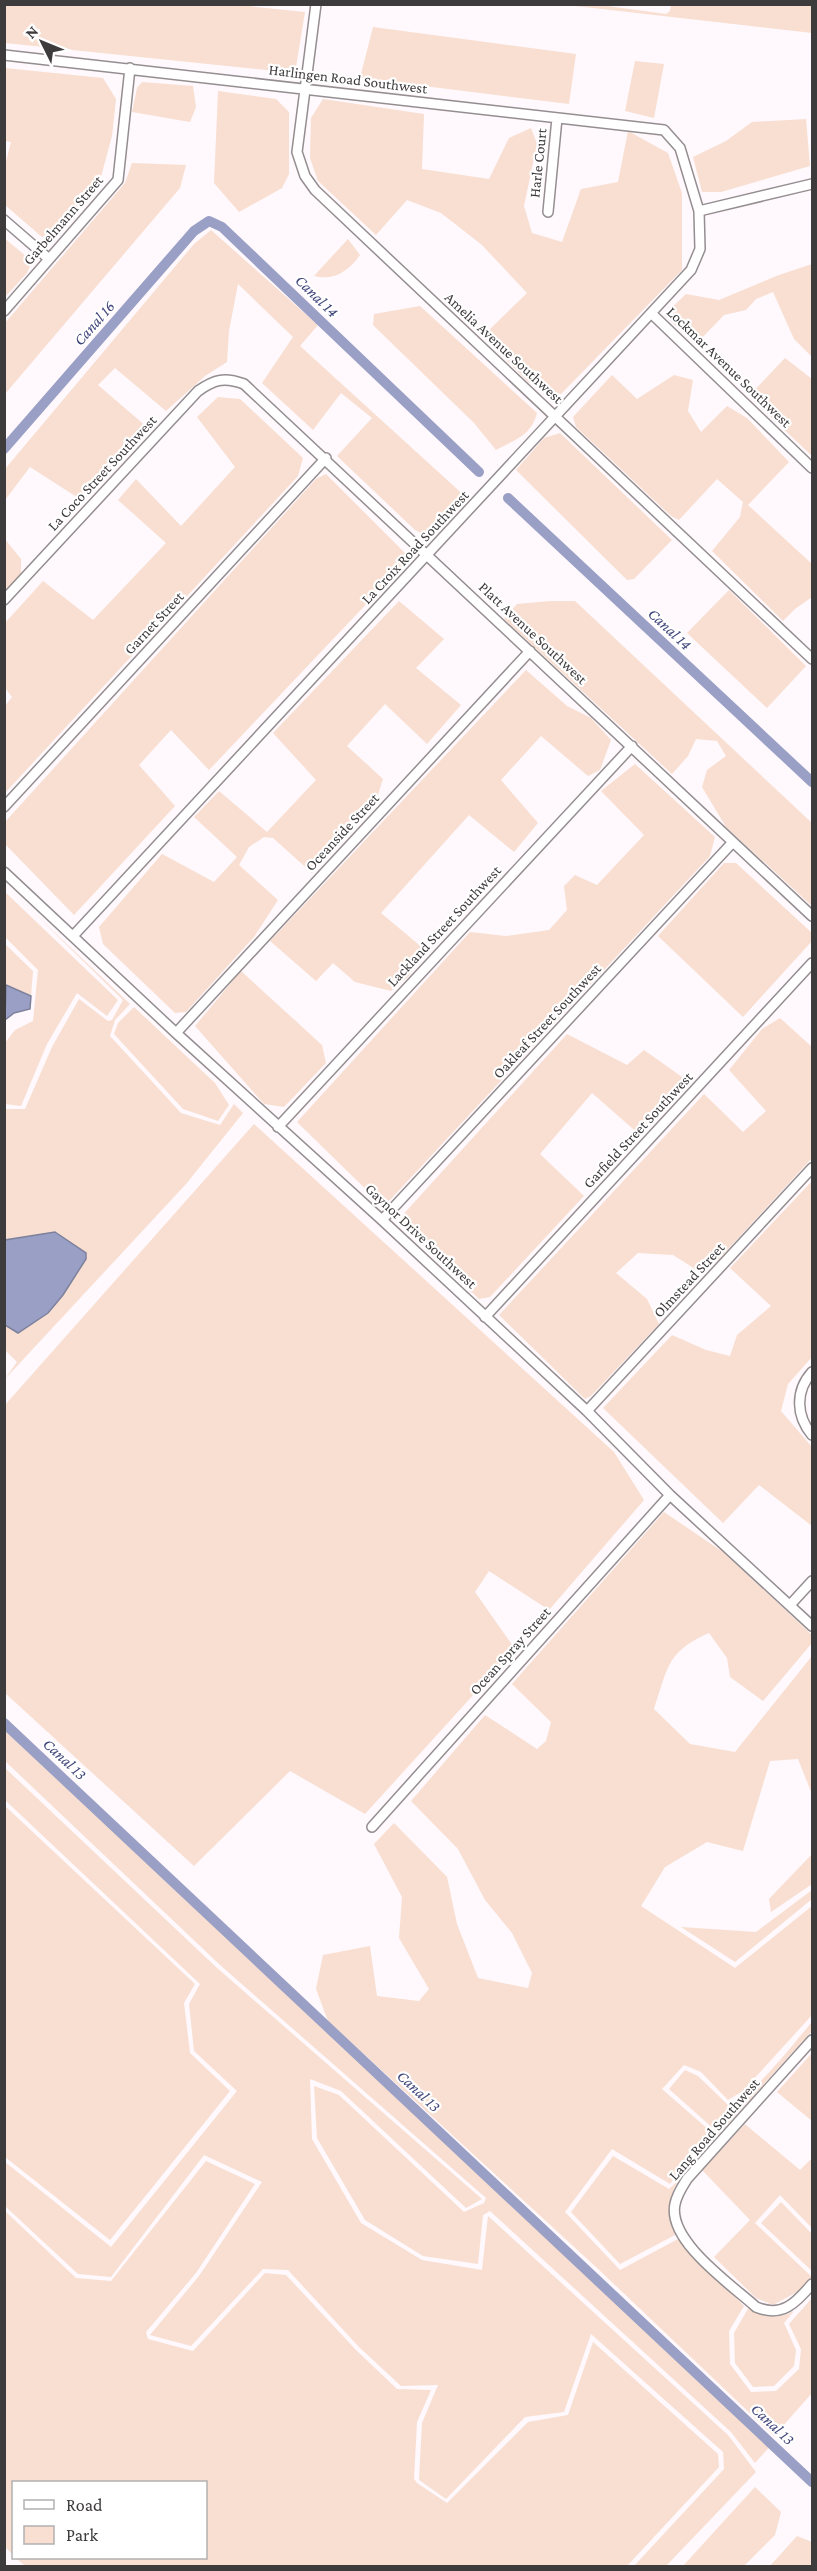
<svg xmlns="http://www.w3.org/2000/svg" width="817" height="2571" viewBox="0 0 817 2571" font-family="'Crimson Pro',serif">
<style>
.green{fill:#f8dfd1}
.water{fill:#999fc5;stroke:#7e819c;stroke-width:1.5}
.lines{fill:none;stroke-linecap:round;stroke-linejoin:round}
.canal{stroke:#999fc5;stroke-width:10}
.minor-casing{stroke:#958e91;stroke-width:12}
.minor{stroke:#fff;stroke-width:9}
.labels{text-anchor:middle;dominant-baseline:central;stroke-width:4.5;stroke-linejoin:round;paint-order:stroke}
.street-label{font-size:15px;fill:#3e3b3c;stroke:#fff}
.water-label{font-size:16px;font-style:italic;fill:#42477b;stroke:#fff}
</style>
<rect width="100%" height="100%" fill="#fff8fc"/>
<path class="green" d="M229,4L305,12L295,73L5,43V5Z
M567,5H600L666,14L670,11L671,5H812V33Z
M373,27L576,54L569,104L360,78Z
M635,61L664,64L654,118L625,111Z
M5,68L103,78L116,99L112,136L99,184L58,228L42,237L5,205V165L11,142L5,141Z
M142,82L193,86L196,107L190,122L132,112L137,88Z
M218,91L276,99L289,112V174L282,188L239,212L214,183Z
M323,99L424,114L422,169L489,179L509,138L531,128L537,144L524,206L532,233L562,242L581,189L618,182L628,131L668,153L682,193V270L561,394L528,382L483,336L527,293L482,245L441,213L407,200L376,235L318,181L310,158L311,118Z
M806,119L810,166L721,192H702L693,157L726,141L752,122Z
M132,163L186,165L180,188L5,394V323L125,183Z
M211,230L318,325L300,346L468,499L431,538L415,530L337,456L372,418L341,393L313,430L262,383L293,337L238,284L229,331L227,362L205,376L166,411L115,368L98,385L148,428L83,501L30,467L5,500V469L194,244Z
M4,238L32,261L27,273L5,297Z
M348,239L360,255C349,271 334,281 314,276Z
M812,264V357L794,339L773,292L756,299L746,310L724,315L696,344L664,315L686,294L719,300L779,275Z
M420,306L537,413C531,436 516,439 496,450L474,423L373,325L374,314Z
M785,358L812,379V456L749,396Z
M612,375L637,399L674,375L693,380L688,411L701,432L727,406L747,418L789,462L748,505L812,564V597L795,609L783,621L712,551L740,517L743,502L717,479L679,520L671,516L576,427L573,417Z
M218,397L240,399L303,458L298,476L5,793V706L12,697L5,688V623L43,581L93,620L166,543L118,500L136,479L181,526L235,467L197,417Z
M560,433L672,540L634,579L627,580L516,470L544,438Z
M326,474L410,558L209,770L171,730L139,765L175,806L74,915L5,844V822L316,479Z
M4,538L21,559V576L4,593Z
M729,590L806,666L767,708L687,633Z
M399,601L444,639L416,668L461,705L427,744L385,704L347,746L383,779L377,798L312,873L273,838L264,837L249,847L239,865L278,900L254,937L186,1012L175,1013L103,944L99,927L162,854L214,882L237,857L194,817L219,791L267,832L316,780L273,733Z
M550,601H575L812,823V906L726,827L702,787L707,770L726,756L717,741L696,739L688,756L672,774L504,619L517,604Z
M526,670L567,706L591,718L611,740L600,770L588,776L541,736L501,780L538,823L514,852L469,815L381,913L424,949L409,976L391,991L355,982L333,963L316,981L270,941Z
M635,764L715,837L710,856L390,1200L382,1205L297,1122L470,932L506,936L549,930L567,910L564,886L575,875L597,885L644,835L601,791Z
M724,863H736L812,933V941L743,1017L658,936Z
M4,891L118,1000L107,1016L77,993L47,1044L21,1106L5,1104V1043L15,1030L33,1021L38,970L5,937Z
M30,909L130,1004L115,1020L110,1036L181,1113L220,1125L234,1104L243,1113L186,1184L5,1379L17,1362L5,1350V1325L18,1333L48,1313L86,1259L85,1253L55,1232L5,1240V1109H25L52,1047L79,999L108,1021L112,1020L123,1000Z
M5,944L33,971L31,996L5,987Z
M241,971L322,1045L326,1063L284,1107L264,1104L195,1026Z
M134,1007L215,1083L229,1105L218,1121L183,1109L114,1034L118,1023Z
M780,1018L812,1047V1158L718,1260L700,1272L673,1255L638,1253L616,1273L647,1299L659,1324L591,1396L585,1399L499,1315L704,1094L743,1132L766,1111L729,1070L762,1029Z
M567,1034L627,1065L644,1050L689,1082L640,1135L592,1093L540,1154L584,1196L490,1297L479,1299L410,1233L400,1218Z
M254,1124L614,1452L644,1500L549,1610L489,1571L475,1592L515,1649L365,1814L290,1771L194,1866L5,1693V1405Z
M812,1181V1357L788,1384L781,1411L812,1447V1526L759,1485L723,1523L603,1408L672,1335L706,1350L730,1356L737,1335L771,1306L730,1268Z
M664,1512L723,1552L812,1635V1643L763,1701L730,1677L727,1658L709,1633C666,1652 668,1668 654,1709L690,1744L735,1752L812,1656V1794L798,1759L770,1761L743,1851L707,1842L665,1867L641,1906L735,1968L812,1906V2015L743,2091L728,2100L701,2072L684,2065L662,2089L710,2131L670,2184L612,2149L565,2212L620,2270L678,2239L744,2306L729,2331L730,2364L751,2392L776,2391L799,2369L801,2349L789,2324L812,2298V2393L774,2436L596,2267L328,2021L316,1989L323,1955L370,1946L377,1996L419,2001L429,1989L399,1938L402,1897L374,1844L394,1823L447,1877L457,1924L478,1978L528,1988L532,1973L512,1933L485,1900L458,1849L411,1801L485,1715L537,1749L546,1741L551,1722L512,1684Z
M5,1728L593,2271L771,2439L775,2441L755,2463L731,2432L490,2211L483,2215L478,2264L423,2256L365,2220L317,2138L314,2086L339,2095L464,2212L484,2203L486,2198L219,1964L5,1761Z
M4,1767L216,1967L482,2199L466,2208L341,2091L310,2079L312,2139L361,2223L422,2260L482,2270L488,2216L728,2435L756,2472L666,2566H634L724,2469L723,2452L591,2334L564,2412L525,2417L446,2499L419,2480L422,2423L438,2385L401,2386L359,2347L288,2270L263,2269L191,2346L150,2335L199,2276L262,2182L204,2155L111,2277L78,2274L5,2206V2162L111,2247L237,2091L194,2051L189,2004L200,1984L5,1800Z
M5,1806L195,1984L184,2003L190,2053L230,2091L110,2240L5,2157Z
M812,1854V1884L771,1912L769,1899Z
M812,1890V1899L735,1962L681,1927L756,1932Z
M812,2022V2031L687,2169L715,2130L669,2089L685,2070L698,2076L727,2104C747,2105 797,2039 812,2022Z
M812,2053V2121L777,2092Z
M745,2124L800,2170L812,2158V2228L780,2195L755,2223L812,2277L797,2292L773,2305L756,2298L714,2257L750,2220L702,2170Z
M613,2156L669,2189L679,2180C667,2198 668,2215 675,2235L620,2264L571,2212Z
M206,2161L255,2184L196,2273L146,2332L148,2339L193,2351L265,2273L286,2275L356,2350L397,2389L431,2390L417,2422L414,2479L417,2483L447,2503L528,2422L568,2415L593,2342L718,2454L719,2467L627,2566H25L16,2558H206V2482H14L13,2555L5,2547V2211L76,2278L111,2281Z
M781,2202L812,2234V2271L761,2223Z
M749,2307C763,2319 778,2319 794,2311L784,2323L796,2350L794,2366L774,2386L753,2387L735,2363L734,2333Z
M755,2487L781,2512L775,2535L744,2566H683Z
M797,2536L812,2542V2566H770Z"/>
<path class="water" d="M6,985L31,996L30,1009L14,1013L5,1020Z
M55,1232L86,1253V1259L63,1295L48,1313L18,1333L5,1325V1240Z"/>
<g class="lines">
<path class="canal" d="M4,449L194,231L209,221L222,227L479,472
M508,498L812,782
M4,1723L812,2482"/>
<g class="minor-casing">
<path id="minor" d="M316,4L297,152L305,176L315,190L812,659
M4,55L664,130L680,148L699,211L700,249L691,270L73,936
M699,211L812,184
M548,212L557,118
M4,220L49,259
M4,311L118,180L130,68
M651,313L812,468
M4,600L198,391C215,379 225,377 244,384L812,916
M4,807L326,458
M4,872L176,1033L382,1220L587,1411L670,1495L812,1626
M176,1033L530,651
M278,1127L632,746
M382,1220L733,842
M485,1317L812,963
M812,1372C795,1391 796,1416 812,1435
M587,1411L812,1168
M790,1605L812,1581
M372,1827L670,1495
M812,2040L687,2179C682,2187 677,2194 675,2204C667,2241 732,2285 756,2307C782,2318 796,2303 812,2284"/>
</g>
<use href="#minor" class="minor"/>
</g>
<g class="labels">
<g class="street-label">
<text transform="translate(348 79) rotate(7)">Harlingen Road Southwest</text>
<text transform="translate(538 163) rotate(-84)">Harle Court</text>
<text transform="translate(63 220) rotate(-49)">Garbelmann Street</text>
<text transform="translate(504 348) rotate(43)">Amelia Avenue Southwest</text>
<text transform="translate(729 367) rotate(44)">Lockmar Avenue Southwest</text>
<text transform="translate(102 473) rotate(-47)">La Coco Street Southwest</text>
<text transform="translate(415 547) rotate(-47)">La Croix Road Southwest</text>
<text transform="translate(154 623) rotate(-47)">Garnet Street</text>
<text transform="translate(533 633) rotate(43)">Platt Avenue Southwest</text>
<text transform="translate(342 832) rotate(-47)">Oceanside Street</text>
<text transform="translate(444 926) rotate(-47)">Lackland Street Southwest</text>
<text transform="translate(547 1021) rotate(-47)">Oakleaf Street Southwest</text>
<text transform="translate(638 1130) rotate(-47)">Garfield Street Southwest</text>
<text transform="translate(421 1236) rotate(43)">Gaynor Drive Southwest</text>
<text transform="translate(689 1280) rotate(-47)">Olmstead Street</text>
<text transform="translate(510 1651) rotate(-48)">Ocean Spray Street</text>
<text transform="translate(714 2129) rotate(-49)">Lang Road Southwest</text>
</g>
<g class="water-label">
<text transform="translate(317 296) rotate(44)">Canal 14</text>
<text transform="translate(94 323) rotate(-49)">Canal 16</text>
<text transform="translate(670 629) rotate(43)">Canal 14</text>
<text transform="translate(65 1759) rotate(43)">Canal 13</text>
<text transform="translate(419 2091) rotate(43)">Canal 13</text>
<text transform="translate(773 2424) rotate(43)">Canal 13</text>
</g>
</g>
<rect width="817" height="2571" fill="none" stroke="#3e3b3c" stroke-width="12"/>
<rect x="12" y="2481" width="195" height="78" fill="#ffffff" stroke="#b2b1b1" stroke-width="1.5"/>
<rect x="24" y="2500" width="30" height="9" fill="#ffffff" stroke="#b2b1b1" stroke-width="1.5"/>
<text x="66" y="2511" font-size="18" fill="#3e3b3c">Road</text>
<rect x="24" y="2526" width="30" height="18" fill="#f8dfd1" stroke="#b2b1b1" stroke-width="1.5"/>
<text x="66" y="2541" font-size="18" fill="#3e3b3c">Park</text>
<g transform="translate(42 42) rotate(313)" stroke="#ffffff" stroke-width="4.5" paint-order="stroke">
<path d="M0-4.5L10 22L0 15L-10 22Z" fill="#3e3b3c"/>
<text y="-9" font-size="16" font-weight="bold" text-anchor="middle" fill="#3e3b3c">N</text>
</g>
</svg>
